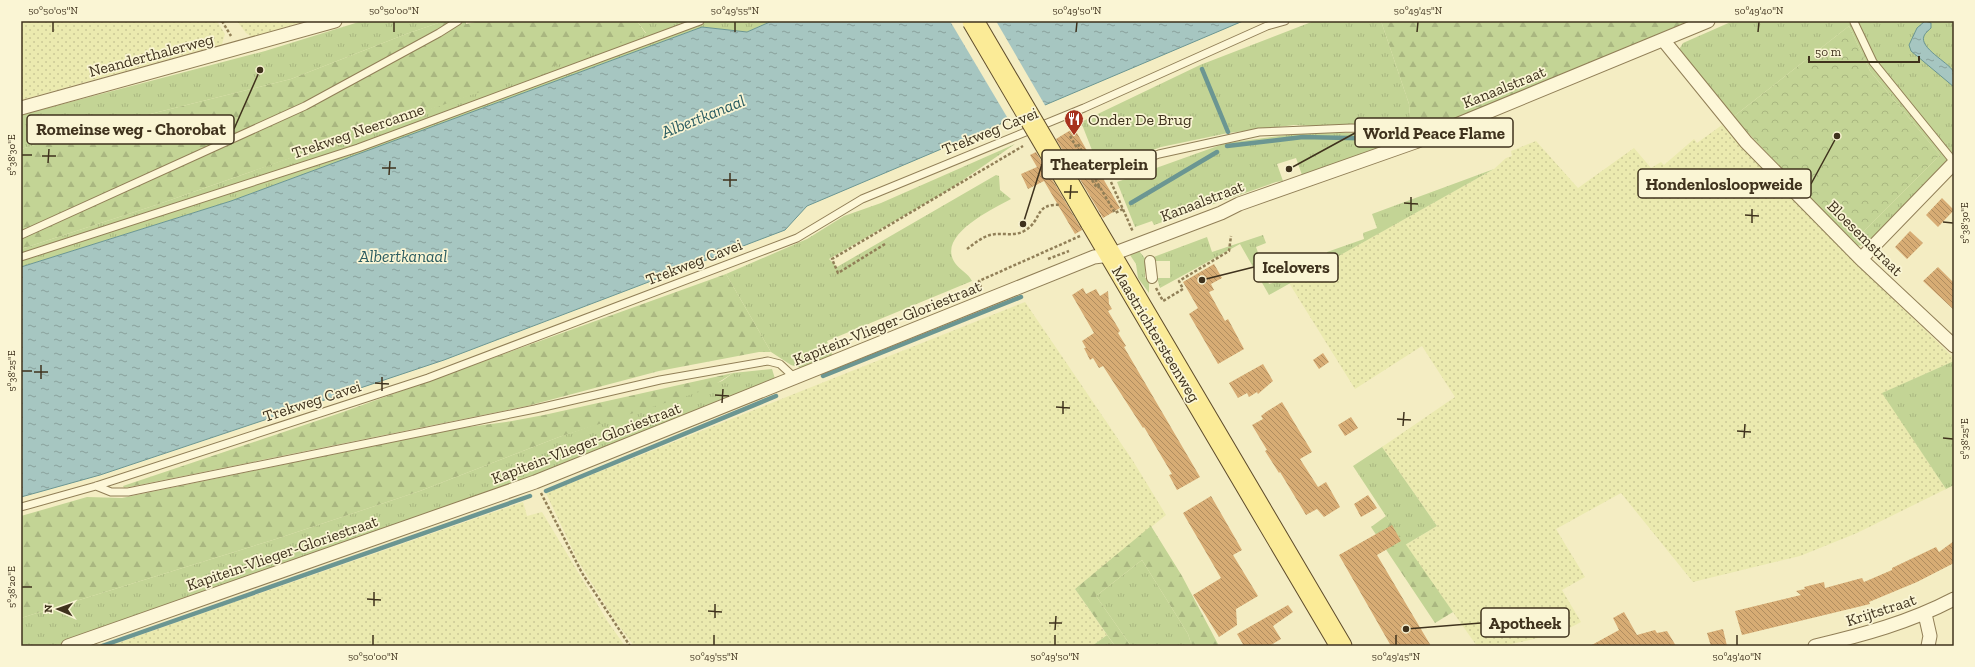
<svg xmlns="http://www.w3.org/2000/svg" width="1975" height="667" viewBox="0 0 1975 667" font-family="'Zilla Slab',serif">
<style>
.farmland{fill:url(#farmland-dots)}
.grass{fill:url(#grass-tufts)}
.forest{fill:url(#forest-firs)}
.park{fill:url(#park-crowns)}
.water{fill:url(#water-ripples);stroke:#6b9692}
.pier{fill:#f4edc3}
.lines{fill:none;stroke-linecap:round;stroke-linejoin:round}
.stream{stroke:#6b9692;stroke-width:4.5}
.building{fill:url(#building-back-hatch)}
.service-casing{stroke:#917f57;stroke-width:9}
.pedestrian-casing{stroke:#917f57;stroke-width:12}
.minor-casing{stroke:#917f57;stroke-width:15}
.primary-casing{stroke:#5e4b2b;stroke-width:23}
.path{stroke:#917f57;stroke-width:2.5;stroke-dasharray:3 2;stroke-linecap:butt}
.service{stroke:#fdf7d8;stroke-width:7}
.pedestrian{stroke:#fdf7d8;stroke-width:10}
.minor{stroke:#fdf7d8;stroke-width:13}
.primary{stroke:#fbeb97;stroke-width:21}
.primary-bridge-casing{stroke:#5e4b2b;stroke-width:23;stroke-linecap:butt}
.primary-bridge{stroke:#fbeb97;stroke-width:21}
.ticks{fill:none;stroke:#3f321d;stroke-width:1.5}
.labels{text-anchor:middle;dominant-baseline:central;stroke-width:3.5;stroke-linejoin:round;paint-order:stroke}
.street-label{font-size:16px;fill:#3f321d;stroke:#faf5d4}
.poi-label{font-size:16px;fill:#3f321d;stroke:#faf5d4;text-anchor:start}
.water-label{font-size:17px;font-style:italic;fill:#2a5c61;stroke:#faf5d4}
.leader{fill:none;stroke:#3f321d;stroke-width:1.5}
.callout-dot{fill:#3f321d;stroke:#faf5d4;stroke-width:1.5}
.callout{fill:#faf5d4;stroke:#3f321d;stroke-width:1.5}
.callout-label{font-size:17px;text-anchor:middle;font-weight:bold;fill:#3f321d}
.neatline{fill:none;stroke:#3f321d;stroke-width:1.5}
.ticks-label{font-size:10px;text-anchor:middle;fill:#3f321d}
</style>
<defs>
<pattern id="farmland-dots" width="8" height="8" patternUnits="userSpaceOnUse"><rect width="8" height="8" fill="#ebeaaf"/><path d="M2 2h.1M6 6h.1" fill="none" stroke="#cbc996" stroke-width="1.8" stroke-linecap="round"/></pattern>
<pattern id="grass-tufts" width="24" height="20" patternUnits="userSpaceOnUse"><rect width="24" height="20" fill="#c3d495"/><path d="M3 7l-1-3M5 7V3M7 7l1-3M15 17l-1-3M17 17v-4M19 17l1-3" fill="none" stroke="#a9b680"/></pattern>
<pattern id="forest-firs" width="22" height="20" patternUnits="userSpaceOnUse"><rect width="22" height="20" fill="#c3d495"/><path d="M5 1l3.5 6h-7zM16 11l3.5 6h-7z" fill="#a9b680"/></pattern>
<pattern id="park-crowns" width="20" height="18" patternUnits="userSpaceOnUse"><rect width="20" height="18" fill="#c3d495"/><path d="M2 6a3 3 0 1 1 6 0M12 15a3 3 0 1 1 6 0" fill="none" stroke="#a9b680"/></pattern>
<pattern id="water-ripples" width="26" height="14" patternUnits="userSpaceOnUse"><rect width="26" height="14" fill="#a6c6c1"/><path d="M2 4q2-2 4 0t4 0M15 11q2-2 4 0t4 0" fill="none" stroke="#89a19c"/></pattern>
<pattern id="building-back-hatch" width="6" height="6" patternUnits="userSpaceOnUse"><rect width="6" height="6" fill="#d7ac74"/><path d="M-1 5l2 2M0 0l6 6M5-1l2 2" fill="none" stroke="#b08d5f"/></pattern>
</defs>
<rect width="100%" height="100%" fill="#f4edc3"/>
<path class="farmland" d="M21,21H217L225,34L222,44L21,100Z
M237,21H305L252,37L246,33Z
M1722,125L1848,255L1954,358V361L1883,393L1946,489L1857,533L1800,556L1693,582L1621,493L1556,529L1585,577L1562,590L1581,622L1560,633L1538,638L1503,646H1477L1405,545L1437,526L1382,447L1455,397L1422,346L1355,389L1289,283L1494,169L1506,158L1512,156L1511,151L1536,141L1578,188L1634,148L1651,168L1661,162L1664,165L1694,139L1697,143Z
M1025,302L1133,461L1166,515L1075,589L1107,635L1092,646H634L614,619L578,561L546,493Z
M523,502L527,516L542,512L608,622L625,646H109Z"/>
<path class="grass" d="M362,21H444L406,34L291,79L94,128L21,149V115L265,51Z
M637,21H771L747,32L702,27L231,201L21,267V249L156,205L646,33Z
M1314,21H1381L1409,104L1411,131L1294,125L1228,133L1161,147L1109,166L1106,159L1097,163L1081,122L1200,65Z
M1733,21H1954V156L1867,245L1855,246L1852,243L1940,155L1870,71L1849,26L1733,117L1678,51L1683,43Z
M1302,133H1347L1395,136L1397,139L1395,142L1302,175L1296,158L1277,164L1283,181L1276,182L1154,225L1152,221L1135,227L1117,182L1226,143Z
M1015,144L950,189L829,259L837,267L996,175L999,176L1000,190L1011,199C993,209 936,235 955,263C960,270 968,273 972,281L827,341L833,357L807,368H801L791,365L771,352L726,274L807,239L844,216L881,203Z
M1494,169L1269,295L1240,244L1160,288L1157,278H1170V261H1153L1151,258L1207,237L1212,252L1263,235L1266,243L1256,247L1269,284L1292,276L1291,271L1327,258V252L1364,239L1363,233L1377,228L1372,214Z
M1136,247L1147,261H1145V278H1149V293L1138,278L1136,264L1130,255V250Z
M1954,361V485L1946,489L1882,393Z
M772,369L776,382L514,487L57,646H21V618L276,539L420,491L559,437L722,381L733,373Z
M1382,447L1437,526L1405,545L1353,466Z
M1142,560L1188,634L1192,646H1131L1096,596Z
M1107,635L1115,646H1092Z"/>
<path class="forest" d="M444,21H466V24L481,21H637L646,34L156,205L21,249V149L94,128L291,79L406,34Z
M1381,21H1697L1463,118L1431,128L1411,131L1409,104Z
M726,274L771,352H759L659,371L527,406L124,488L123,486L343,412Z
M733,373L708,389L559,437L420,491L276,539L21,618V516L87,497L122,498L461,428L506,422L544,415Z
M1386,516L1453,612L1435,623L1371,527Z
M1151,526L1182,576L1219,646H1192L1188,634L1142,560L1096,596L1131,646H1115L1075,589Z"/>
<path class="park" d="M1849,26L1870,71L1940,155L1852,243L1733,117Z"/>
<path class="water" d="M772,21H1243L807,206L785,230L444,360L100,475L21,497V267L231,201L702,27L747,32Z
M1925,21L1931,23V28C1929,30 1925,33 1924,36C1919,48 1948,62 1953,71C1955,75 1954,82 1954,87L1911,51L1909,45L1917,28Z"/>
<path class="pier" d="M950,21H996L1046,107L1010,122Z"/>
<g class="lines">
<path class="stream" d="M1202,69L1228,132
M1227,146L1303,137L1394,139
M1131,203L1217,152
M823,376L1021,297
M546,491L776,396
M102,646L530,496"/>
</g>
<path class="building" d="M1074,128L1120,208L1103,218L1056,139Z
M1036,152L1082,230L1075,234L1044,181L1028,189L1021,174L1037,167L1030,155Z
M1942,198L1954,210L1938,227L1926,215Z
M1910,231L1923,243L1907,259L1895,247Z
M1214,264L1222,278L1211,284L1214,290L1209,292L1225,321L1228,319L1244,349L1218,364L1189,314L1198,308L1183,282Z
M1938,267L1954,283V310L1923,281Z
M1083,288L1086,294L1096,289L1100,296L1108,291L1109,304L1112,309L1108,311L1120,331L1118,333L1126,346L1124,347L1200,477L1177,490L1169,475L1172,474L1144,427L1143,428L1103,366L1099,368L1093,358L1090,360L1084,348H1086L1082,341L1094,333L1072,295Z
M1323,353L1329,362L1319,369L1313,360Z
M1263,364L1273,381L1258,394L1257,392L1249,397L1247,393L1238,398L1229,383Z
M1282,402L1312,452L1300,459L1318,487L1326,482L1340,507L1324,517L1317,509L1306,515L1280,472L1279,473L1265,451L1267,450L1252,425L1263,419L1261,416L1266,412Z
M1351,417L1358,428L1345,436L1338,425Z
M1368,495L1377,508L1361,517L1354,504Z
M1211,496L1242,550L1233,555L1258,596L1236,609L1237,625L1219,637L1193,595L1221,578L1183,513Z
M1392,525L1401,541L1377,555L1431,646H1391L1339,555Z
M1954,541V563L1917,582L1869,602L1870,604L1742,635L1735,611L1801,595L1796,591L1805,589L1804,587L1824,582L1825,588L1862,578L1864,582L1892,570V568L1936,547L1939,552Z
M1288,605L1293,612L1273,626L1281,639L1269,646H1244L1237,634Z
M1624,612L1637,635L1655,630L1657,633L1667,631L1676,646H1590L1619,630L1613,618Z
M1723,629L1727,646H1711L1707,633Z"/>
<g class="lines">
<g class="service-casing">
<path id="service" d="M1854,22L1873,62L1954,162
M1106,173L1159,154L1259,132L1351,128L1400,129L1415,142
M21,235L305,106L439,33L458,21
M21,257L358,148L700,21
M96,486L111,492H128L535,409L660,380L768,361L780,364L795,378
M21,507L96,486L428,378L797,238L862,199L1084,108L1267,26L1285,21"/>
</g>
<g class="pedestrian-casing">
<path id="pedestrian" d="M1150,261L1152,278"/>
</g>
<g class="minor-casing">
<path id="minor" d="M1664,41L1746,142L1861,259L1954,346
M21,108L335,21
M1861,259L1954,163
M1925,614L1930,636L1928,646
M68,646L535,482L1094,257L1110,255L1221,213L1239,204L1415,142L1708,21
M1815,646C1863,635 1910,622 1954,599"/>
</g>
<g class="primary-casing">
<path id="primary" d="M1091,222L1341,646"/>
</g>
<path class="path" d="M222,21L231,36
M1070,136L1115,213L1123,209
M1078,144L1095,175
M1092,180L1097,188L1100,186
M1111,182L1133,232
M885,244L838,273L832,259L1023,146
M967,249C974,244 982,237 990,235C1001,232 1014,237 1024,231C1043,221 1033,203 1061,205
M1048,259L1069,251
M982,287H981L979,281L1080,236
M1156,288L1163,301L1183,289L1179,281L1229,251L1231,236
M541,493L582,573L630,646"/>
<use href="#service" class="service"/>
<use href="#pedestrian" class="pedestrian"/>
<use href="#minor" class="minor"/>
<use href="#primary" class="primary"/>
<g class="primary-bridge-casing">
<path id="primary-bridge" d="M973,21L1091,222"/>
</g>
<use href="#primary-bridge" class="primary-bridge"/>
</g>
<path class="ticks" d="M53,32V22M394,32V22M735,32V22M1076,32L1077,22M1417,32L1418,22M1758,32L1759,22M22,155H32M42,156H56M48,163L49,149M382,168H396M389,175L390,161M723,180H737M730,187V173M1064,192H1078M1070,199L1071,185M1404,203L1418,204M1411,211V197M1745,215L1759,216M1943,222L1953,223M1752,223V209M22,371H32M34,372H48M41,379V365M375,383L389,384M382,391V377M715,395L729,396M722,403L723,389M1056,407L1070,408M1063,414V401M1397,419L1411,420M1403,426L1404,412M1737,431L1751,432M1744,438L1745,424M1943,438L1953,439M22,587H32M367,599L381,600M374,606V592M708,611L722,612M715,618V604M1049,623H1062M1055,630L1056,616M373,645V635M714,645V635M1055,645V635M1396,645V635M1737,645V635"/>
<defs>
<g id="restaurant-pin" transform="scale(1)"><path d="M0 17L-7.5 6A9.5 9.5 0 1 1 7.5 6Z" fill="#a8321e" stroke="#faf5d4"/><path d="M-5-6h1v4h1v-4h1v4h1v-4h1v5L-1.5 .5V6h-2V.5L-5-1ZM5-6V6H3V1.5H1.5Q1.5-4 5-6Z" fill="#fff"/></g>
</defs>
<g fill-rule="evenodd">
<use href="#restaurant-pin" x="1074" y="119"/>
</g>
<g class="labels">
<g class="street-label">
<text transform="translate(151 55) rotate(-15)">Neanderthalerweg</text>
<text transform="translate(1504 87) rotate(-22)">Kanaalstraat</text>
<text transform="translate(358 131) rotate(-19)">Trekweg Neercanne</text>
<text transform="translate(990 131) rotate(-22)">Trekweg Cavei</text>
<text transform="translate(1202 201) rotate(-21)">Kanaalstraat</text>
<text transform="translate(1865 238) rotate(45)">Bloesemstraat</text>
<text transform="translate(694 262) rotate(-21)">Trekweg Cavei</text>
<text transform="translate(887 323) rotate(-22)">Kapitein-Vlieger-Gloriestraat</text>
<text transform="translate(1156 334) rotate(59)">Maastrichtersteenweg</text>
<text transform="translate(312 401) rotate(-18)">Trekweg Cavei</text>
<text transform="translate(586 443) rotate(-21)">Kapitein-Vlieger-Gloriestraat</text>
<text transform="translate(282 553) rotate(-19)">Kapitein-Vlieger-Gloriestraat</text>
<text transform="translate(1881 610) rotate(-18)">Krijtstraat</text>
</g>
<g class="poi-label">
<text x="1088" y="119">Onder De Brug</text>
</g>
<g class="water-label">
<text transform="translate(703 116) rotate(-22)">Albertkanaal</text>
<text x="403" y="256">Albertkanaal</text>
</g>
</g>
<path class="leader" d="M260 70L234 129M1289 169L1355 133M1023 224L1042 164M1837 136L1811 184M1202 280L1254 267M1406 629L1481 623"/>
<g class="callout-dot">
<circle cx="260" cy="70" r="4"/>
<circle cx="1289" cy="169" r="4"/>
<circle cx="1023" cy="224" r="4"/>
<circle cx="1837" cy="136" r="4"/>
<circle cx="1202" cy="280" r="4"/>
<circle cx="1406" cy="629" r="4"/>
</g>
<g class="callout">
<rect x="27" y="115" width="207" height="29" rx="4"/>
<rect x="1355" y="118" width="158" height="29" rx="4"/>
<rect x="1042" y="150" width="114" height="29" rx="4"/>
<rect x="1638" y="169" width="173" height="29" rx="4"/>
<rect x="1254" y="253" width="84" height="29" rx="4"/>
<rect x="1481" y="608" width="88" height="29" rx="4"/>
</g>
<g class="callout-label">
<text x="131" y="135">Romeinse weg - Chorobat</text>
<text x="1434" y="139">World Peace Flame</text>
<text x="1099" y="170">Theaterplein</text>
<text x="1724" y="190">Hondenlosloopweide</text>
<text x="1296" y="273">Icelovers</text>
<text x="1525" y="629">Apotheek</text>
</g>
<rect width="1975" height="667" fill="none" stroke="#faf5d4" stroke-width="44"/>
<g transform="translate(58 609) rotate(272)" stroke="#faf5d4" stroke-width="3" paint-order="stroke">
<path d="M0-3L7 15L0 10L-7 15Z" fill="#3f321d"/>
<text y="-6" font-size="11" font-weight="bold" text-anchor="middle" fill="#3f321d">N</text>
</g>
<path d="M1809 56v6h110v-6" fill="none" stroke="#3f321d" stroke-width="2"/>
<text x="1815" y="56" font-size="12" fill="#3f321d" stroke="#faf5d4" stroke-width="3" paint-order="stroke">50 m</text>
<rect x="22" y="22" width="1931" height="623" class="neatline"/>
<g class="ticks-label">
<text x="53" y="14">50°50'05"N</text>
<text x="394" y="14">50°50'00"N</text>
<text x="735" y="14">50°49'55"N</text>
<text x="1077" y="14">50°49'50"N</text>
<text x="1418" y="14">50°49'45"N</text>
<text x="1759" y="14">50°49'40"N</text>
<text transform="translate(11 155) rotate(-90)" y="4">5°38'30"E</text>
<text transform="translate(1964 223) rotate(-90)" y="4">5°38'30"E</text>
<text transform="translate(11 371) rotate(-90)" y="4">5°38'25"E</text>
<text transform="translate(1964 439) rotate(-90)" y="4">5°38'25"E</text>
<text transform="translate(11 587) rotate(-90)" y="4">5°38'20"E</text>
<text x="373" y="660">50°50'00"N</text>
<text x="714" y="660">50°49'55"N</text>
<text x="1055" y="660">50°49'50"N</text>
<text x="1396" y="660">50°49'45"N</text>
<text x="1737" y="660">50°49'40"N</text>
</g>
</svg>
